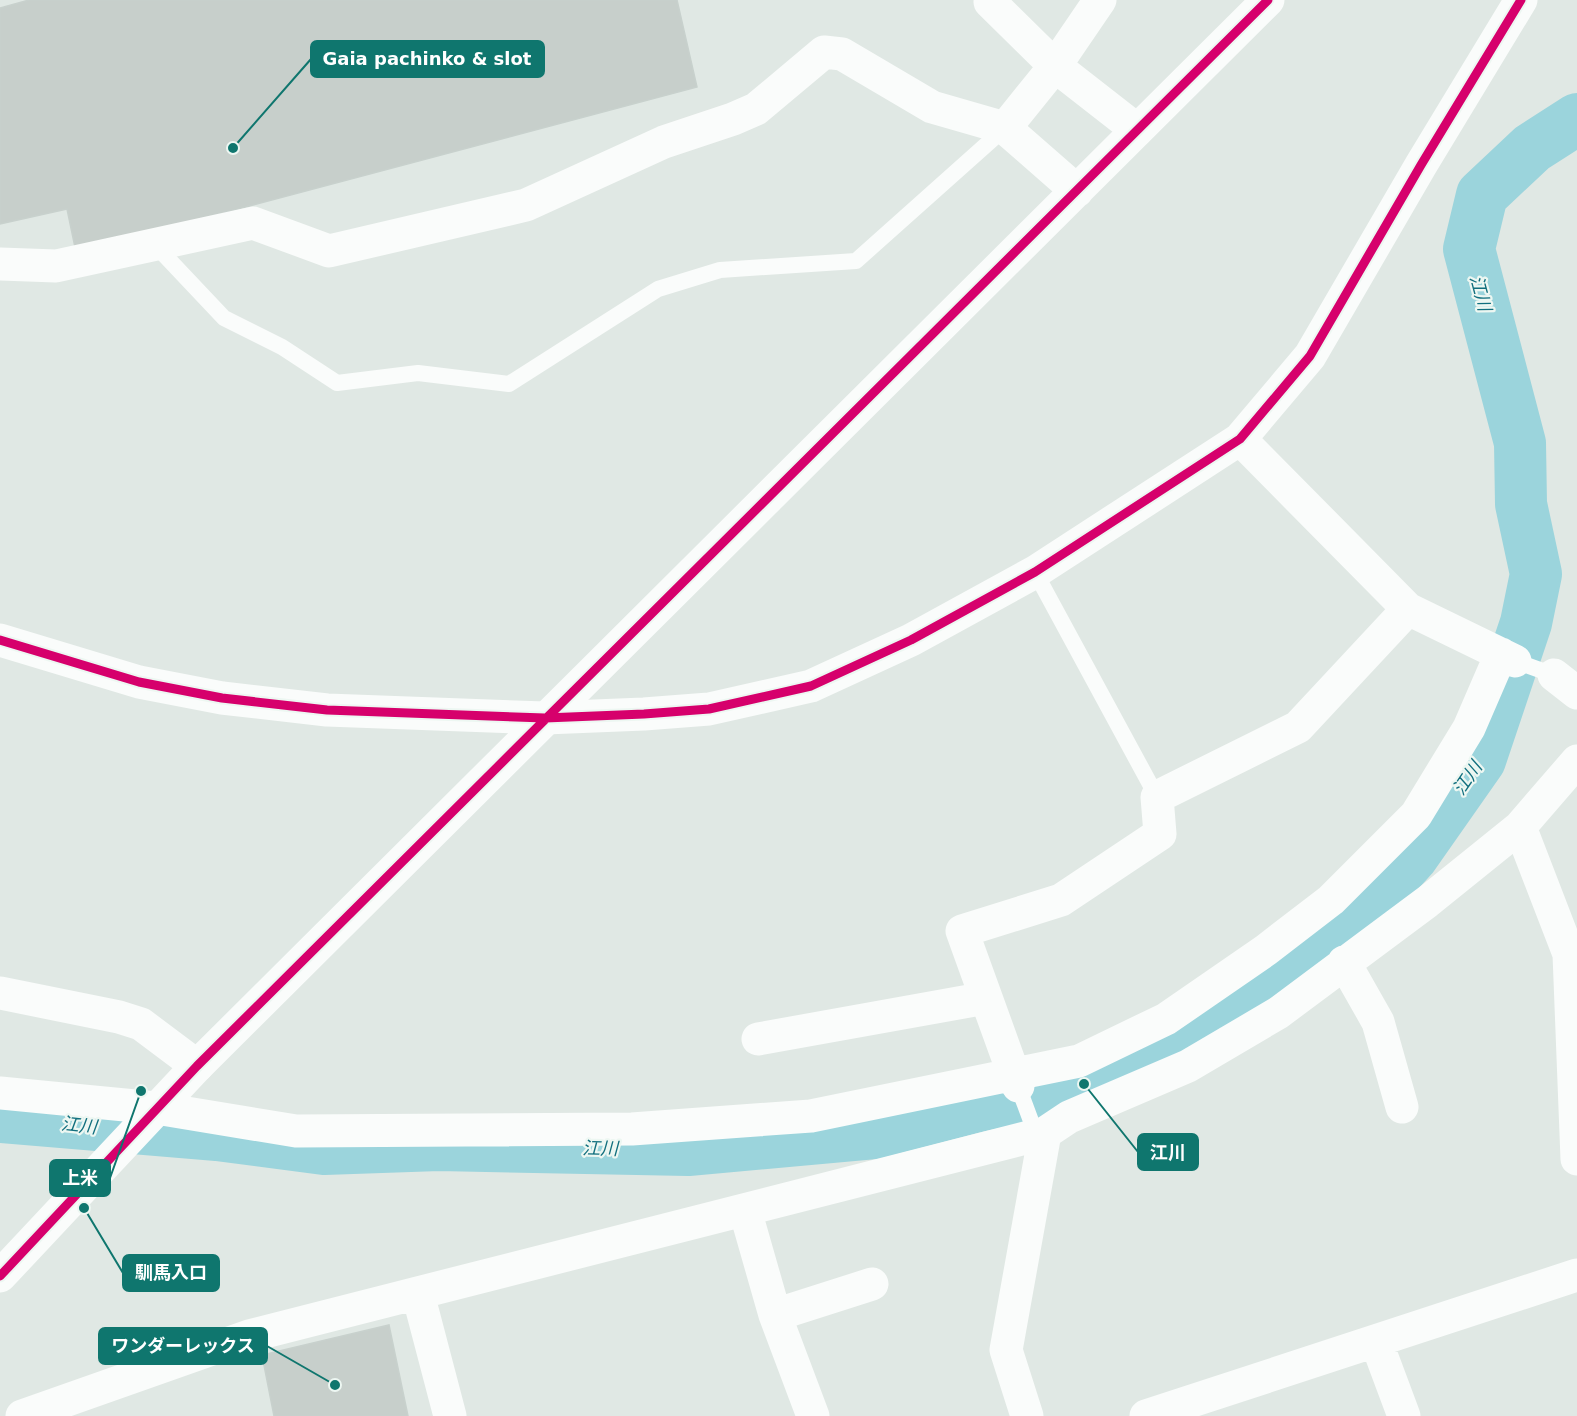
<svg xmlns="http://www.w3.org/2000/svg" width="1577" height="1416" viewBox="0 0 1577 1416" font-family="'DejaVu Sans','Noto Sans JP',sans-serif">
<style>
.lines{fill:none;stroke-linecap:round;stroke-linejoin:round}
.river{stroke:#9bd4dc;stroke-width:52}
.building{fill:#c7cfcb;stroke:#c8d1cd;stroke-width:1.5}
.service{stroke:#fafcfb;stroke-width:16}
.minor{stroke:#fafcfb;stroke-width:33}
.tertiary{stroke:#fafcfb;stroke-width:33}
.cycleway-casing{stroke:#edf7f2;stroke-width:13}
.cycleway{stroke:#d6006c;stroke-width:9}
.labels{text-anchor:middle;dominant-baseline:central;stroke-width:4.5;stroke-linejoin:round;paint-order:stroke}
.water-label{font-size:18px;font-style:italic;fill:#116f7e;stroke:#edf7f2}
.leader{fill:none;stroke:#0f766e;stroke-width:2}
.callout-dot{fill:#0f766e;stroke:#edf7f2;stroke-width:2}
.callout{fill:#0f766e;stroke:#0f766e;stroke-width:2}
.callout-label{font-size:18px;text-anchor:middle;font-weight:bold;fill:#fff}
</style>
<rect width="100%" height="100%" fill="#e0e8e4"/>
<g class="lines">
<path class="river" d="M0,1117L217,1135L324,1149L439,1145L688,1150L875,1133L978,1106L1084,1084L1153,1056L1314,956L1377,896L1412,857L1480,760L1526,623L1536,574L1521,504L1520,443L1469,249L1482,195L1532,148L1577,119"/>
</g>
<path class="building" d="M29,0H677L697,87L76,252L67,209L0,224V8Z
M389,1325L408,1416H274L262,1355Z"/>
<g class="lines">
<path class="service" d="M155,245L224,318L282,347L337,383L418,373L509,384L658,289L720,270L856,261L1005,128
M1035,572L1157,797
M1515,661L1554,675
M1018,1086L1031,1121"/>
<path class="minor" d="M990,2L1055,66L1137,130
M1005,128L1055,66L1100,0
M1240,439L1408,609L1515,661
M0,640L139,682L222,698L327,710L545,718L644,714L709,709L811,686L911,640L1035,572L1240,439L1310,356L1421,165L1521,0
M1554,675L1577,693
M1520,827L1569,954L1577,1159
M1344,962L1378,1022L1402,1107
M0,993L119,1017L141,1024L197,1066
M758,1039L986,998
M1018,1086L962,931L1061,900L1160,834L1157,797L1298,727L1408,609
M0,1093L156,1108L296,1131L632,1129L811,1116L1079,1061L1166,1019L1266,950L1331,900L1416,815L1469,728L1501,654
M745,1210L775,1315L813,1416
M418,1294L450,1416
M775,1315L872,1284
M1376,1341L1404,1416
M22,1416L249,1336L1045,1133L1069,1117L1188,1066L1278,1013L1427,902L1520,827L1577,761
M1027,1416L1006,1350L1045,1133
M1146,1416L1577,1275"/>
<path class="tertiary" d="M0,264L56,266L253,223L329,251L526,205L664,142L733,119L756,109L824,52L842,54L932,107L1005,128L1077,191
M0,1276L197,1066L1268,0"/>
<g class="cycleway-casing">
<path id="cycleway" d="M0,640L139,682L222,698L327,710L545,718L644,714L709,709L811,686L911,640L1035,572L1240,439L1310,356L1421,165L1521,0
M0,1276L197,1066L1268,0"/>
</g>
<use href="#cycleway" class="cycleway"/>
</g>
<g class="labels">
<g class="water-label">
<text transform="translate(1481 293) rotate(75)">江川</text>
<text transform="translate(1467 778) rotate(-56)">江川</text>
<text transform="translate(79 1125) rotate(6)">江川</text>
<text transform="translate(600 1148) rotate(1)">江川</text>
</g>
</g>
<path class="leader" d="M233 148L311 59M1084 1084L1138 1152M141 1091L110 1178M84 1208L123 1273M335 1385L267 1346"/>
<g class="callout-dot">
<circle cx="233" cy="148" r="6"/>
<circle cx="1084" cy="1084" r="6"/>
<circle cx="141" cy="1091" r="6"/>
<circle cx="84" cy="1208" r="6"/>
<circle cx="335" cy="1385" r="6"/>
</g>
<g class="callout">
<rect x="311" y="41" width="233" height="36" rx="6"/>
<rect x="1138" y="1134" width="60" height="36" rx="6"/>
<rect x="50" y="1160" width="60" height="36" rx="6"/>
<rect x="123" y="1255" width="96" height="36" rx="6"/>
<rect x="99" y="1328" width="168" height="36" rx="6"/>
</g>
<g class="callout-label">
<text x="427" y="65">Gaia pachinko &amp; slot</text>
<text x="1168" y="1159">江川</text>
<text x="80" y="1184">上米</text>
<text x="171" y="1279">馴馬入口</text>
<text x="183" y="1352">ワンダーレックス</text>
</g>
</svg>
